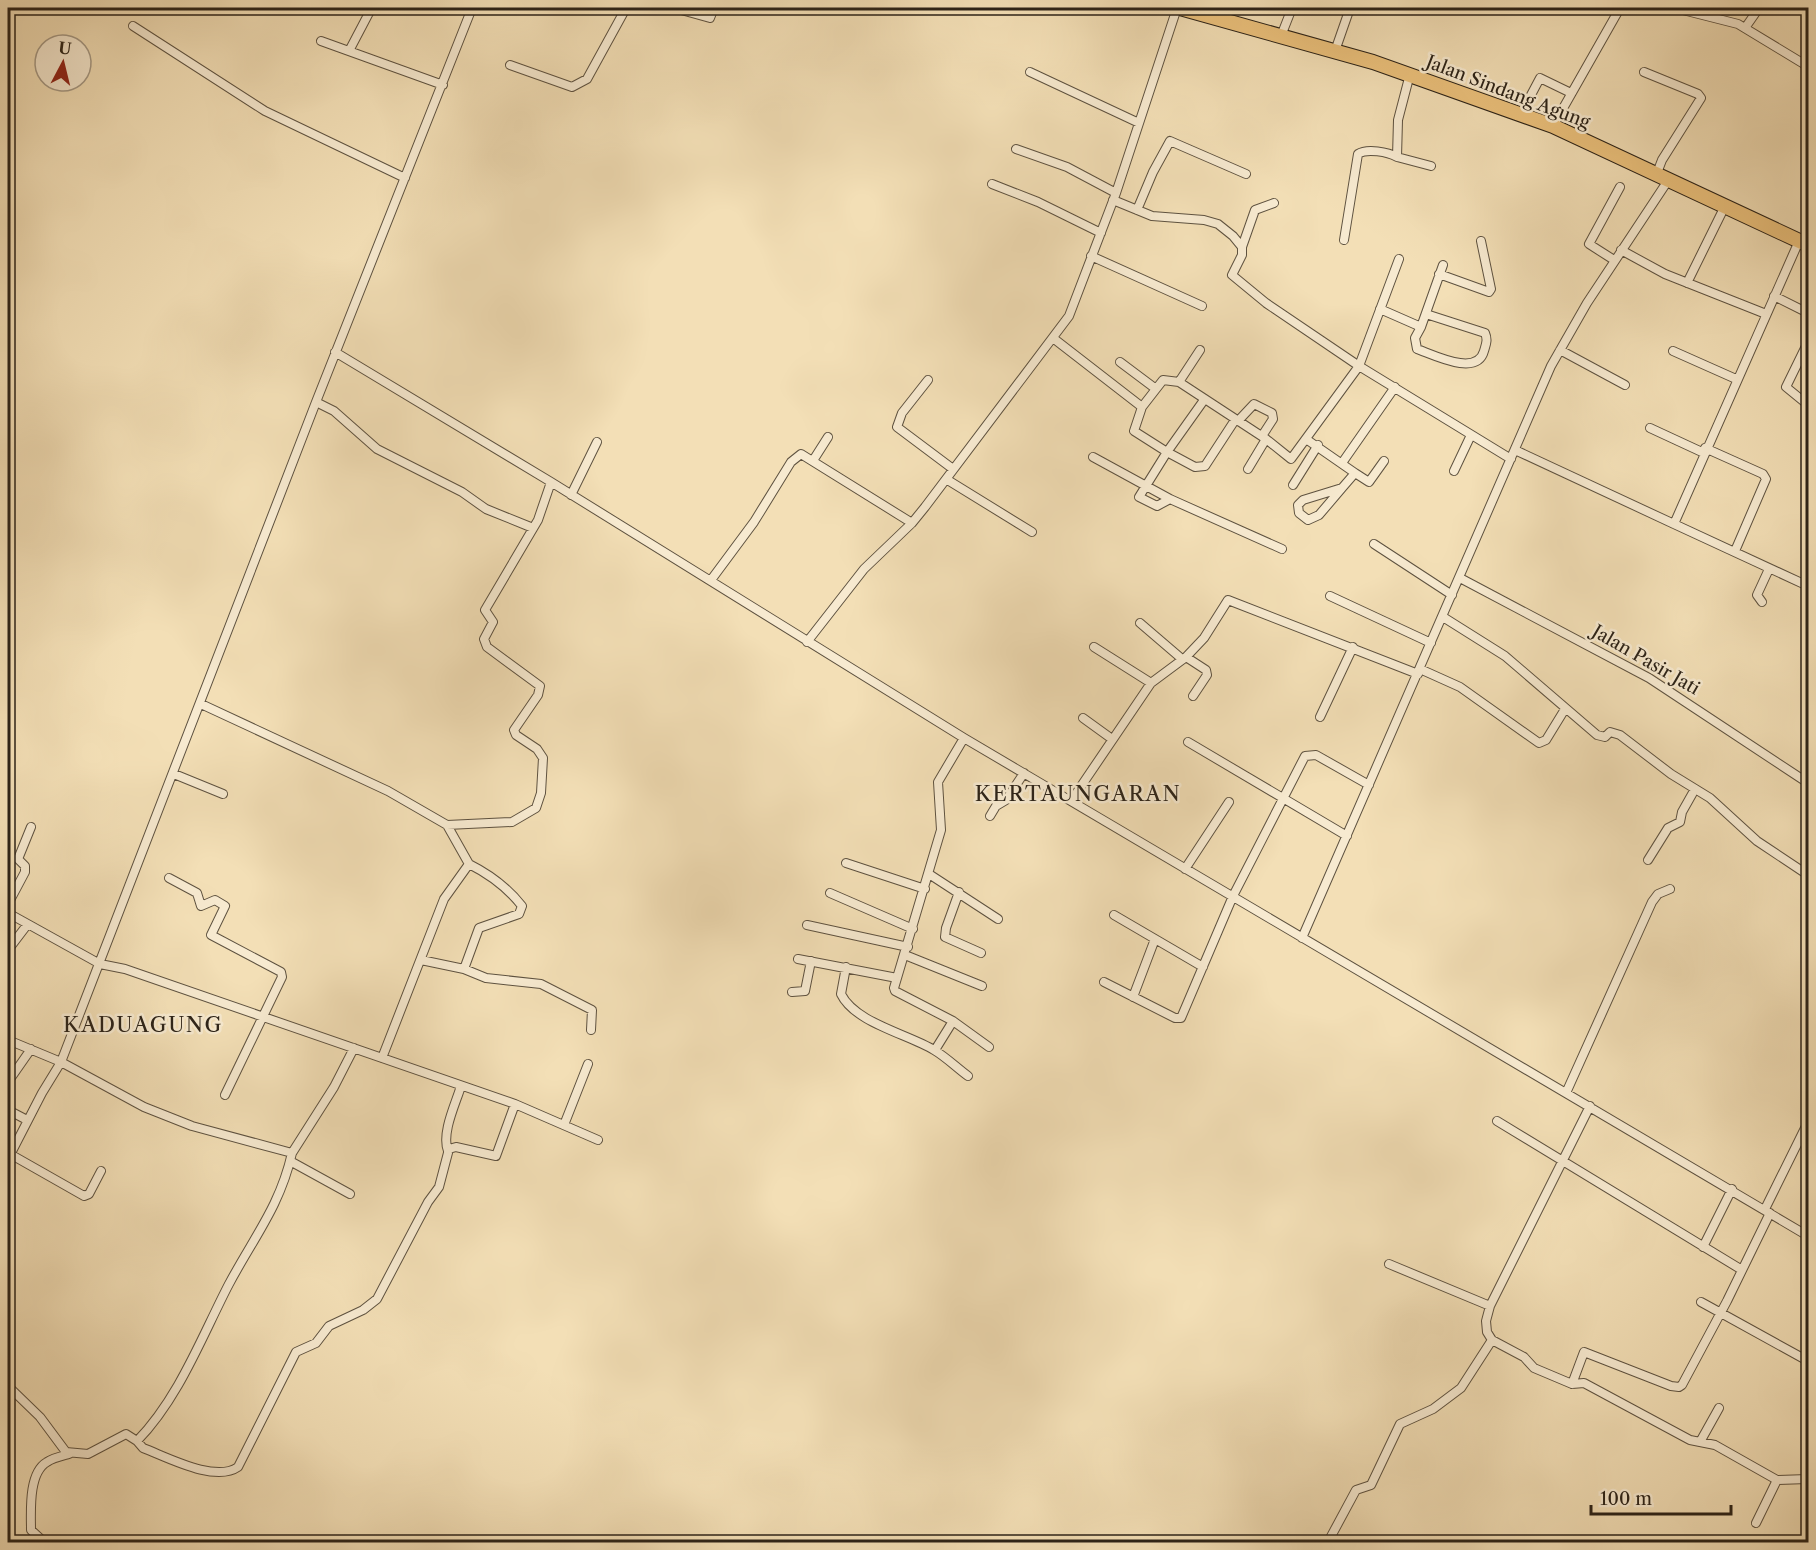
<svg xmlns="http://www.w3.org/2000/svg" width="1816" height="1550" viewBox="0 0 1816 1550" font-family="'Libre Caslon Text',serif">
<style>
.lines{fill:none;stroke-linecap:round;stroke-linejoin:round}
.street-casing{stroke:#5e5240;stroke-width:10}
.primary-casing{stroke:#2c2318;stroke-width:16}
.street{stroke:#f7ead0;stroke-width:8}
.primary{stroke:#eac07b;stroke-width:14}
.labels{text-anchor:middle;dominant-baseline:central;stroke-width:5;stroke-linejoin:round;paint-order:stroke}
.street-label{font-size:18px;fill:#2c2318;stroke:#f7ead0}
.quarter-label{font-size:21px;letter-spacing:1.5px;fill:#2c2318;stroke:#f7ead0}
</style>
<rect width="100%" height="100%" fill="#f3dfb6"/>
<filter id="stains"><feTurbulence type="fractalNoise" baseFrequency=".00333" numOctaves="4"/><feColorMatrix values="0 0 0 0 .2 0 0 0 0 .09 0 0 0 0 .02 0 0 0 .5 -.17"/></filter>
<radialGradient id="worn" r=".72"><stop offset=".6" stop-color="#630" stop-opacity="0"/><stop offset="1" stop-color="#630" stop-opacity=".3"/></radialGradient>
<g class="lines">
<g class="street-casing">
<path id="street" d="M674,8L710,18L714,8
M1675,8L1738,24L1804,64
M133,26L265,111L405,178
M1745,28L1759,8
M1281,36L1292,8
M321,41L443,85
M349,51L370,11
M1335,51L1350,8
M510,65L572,87L587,79L626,8
M1030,72L1139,123
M1644,72L1698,94L1701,98L1662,160L1657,173
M1521,114L1540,78L1571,93
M1553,126L1620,8
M1016,149L1067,167L1116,193
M1397,157L1431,166
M992,184L1038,202L1101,233
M1113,200L1152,216L1204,220L1218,224L1233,236L1242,247V255L1232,275L1266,303L1359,366L1511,459
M1137,210L1153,172L1170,141L1246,174
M1344,240L1358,154C1367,148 1388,152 1397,157L1398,120L1410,74
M1242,247L1255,210L1274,203
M1621,250L1665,274L1766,314
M1091,256L1202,306
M1614,260L1589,244L1620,187
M1439,274L1489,292L1491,289L1481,241
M1687,283L1725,206
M1774,296L1808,313
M1380,309L1421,327L1443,265
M1421,327L1415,338L1417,349C1434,355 1477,377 1484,351C1486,344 1488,340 1485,333L1426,314
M1053,338L1142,407L1134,431L1167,452L1139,497L1157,506L1170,499L1282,549
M1808,342L1786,387L1808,405
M1560,350L1625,385
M1673,351L1736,379
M335,352L551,482L964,738L1808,1236
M1120,362L1156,389
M928,380L902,413L897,427L953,469
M1179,382L1200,350
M1204,400L1167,452L1195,467L1205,466L1235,420
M316,402L334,411L377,449L462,492L486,509L533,528
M1142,407L1163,380L1179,382L1266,439L1291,459L1359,366L1399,259
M1238,421L1254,404L1272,413L1273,419L1262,436
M1650,428L1704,453
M1306,439L1355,473L1342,488
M1705,448L1763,474L1766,479L1735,551
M1515,450L1674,524L1799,241
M1093,457L1170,499
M814,459L828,437
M1342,463L1395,387
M1248,469L1266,439
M1454,471L1471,435
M1355,473L1369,482L1384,461
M946,479L1032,532
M1293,485L1318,445
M1342,488L1319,515L1308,520L1299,513L1298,505L1303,500Z
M571,495L597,442
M1674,524L1808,586
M1374,544L1452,595
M1460,578L1649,678L1808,783
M711,580L754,522L791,462L801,454L912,523
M1330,596L1431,643
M1762,602L1757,595L1769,569
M1443,617L1505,656L1597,735L1605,737L1610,732L1620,735L1671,774L1710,798L1757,841L1808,875
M1140,623L1182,659
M807,642L864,569L912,523L925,507L1069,316L1116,193L1177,8
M1094,647L1151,683
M1186,657L1206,670L1207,675L1193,696
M1420,669L1460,687L1539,743L1546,740L1565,709
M201,704L388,791L447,825L512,822L536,808L541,793L543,758L537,749L516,735L514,730L538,695L540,686L487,647L484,639L493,622L485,610L538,520L551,482
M1320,717L1353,647
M1083,718L1112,739
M1188,742L1347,836
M174,774L223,794
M1071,801L1151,683L1186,657L1204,638L1228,600L1418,674
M990,816L996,806L1006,800L1024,773
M1648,860L1668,828L1680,822L1682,812L1695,789
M846,863L925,889
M1185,869L1229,802
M929,874L998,919
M169,878L197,893L201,906L215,900L225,906L211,935L281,972L282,977L225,1095
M959,892L946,928L945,937L981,953
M830,893L913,929
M8,904L25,872V866L18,859L31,827
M8,913L100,964L125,969L515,1104L598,1140
M1114,915L1203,967
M807,925L908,947
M1302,938L1551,366L1587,303L1669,179
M8,950L27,925
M905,955L982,986
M798,959L897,978
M421,960L464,969L479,928L519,914L522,906C507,887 491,875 469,864
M846,967L841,994C855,1023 908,1034 934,1050C946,1057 957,1068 968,1076
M464,969L486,978L541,984L592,1010L591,1030
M1104,982L1175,1018H1181L1233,896L1305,756L1316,755L1369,785
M792,992L805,991L811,961
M1133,997L1155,939
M953,1021L989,1047
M8,1040L61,1062L144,1107L192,1126L292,1153L334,1087L354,1048
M935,1050L953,1021L895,991L894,988L941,830L938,782L964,738
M382,1058L444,899L469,864L447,825
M8,1082L31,1049
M1566,1093L1652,902L1658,894L1670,889
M1590,1106L1490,1306L1486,1321L1487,1332L1492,1340L1524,1357L1534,1368L1572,1384L1584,1383L1690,1440L1715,1445L1777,1480L1808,1479
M8,1110L27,1120
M1497,1121L1742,1270
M564,1125L588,1064
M448,1151C441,1133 456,1103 461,1086
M292,1153C280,1206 254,1237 229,1284C202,1336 179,1398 137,1441L143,1448C167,1457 215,1483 238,1467L296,1352L316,1343L329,1326L363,1310L377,1299L428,1202L439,1187L449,1149L456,1147L496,1156L515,1104
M10,1154L84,1196L89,1194L101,1171
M8,1159L42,1093L61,1062L316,402L472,8
M290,1161L350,1194
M1765,1209L1808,1122
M1703,1247L1732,1189
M1389,1264L1490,1306
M1701,1302L1808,1361
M1572,1384L1584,1352L1671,1386L1679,1387L1682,1385L1727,1301L1770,1213
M8,1386L40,1417L66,1452L88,1454L126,1434L137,1441
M1700,1442L1719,1408
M1756,1523L1777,1480
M44,1542L31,1530C31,1512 28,1473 47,1462C53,1458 62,1456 69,1454
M1328,1542L1356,1490L1371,1485L1400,1424L1433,1409L1461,1388L1492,1340"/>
</g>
<g class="primary-casing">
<path id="primary" d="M1180,8L1373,62L1553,126L1808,245"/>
</g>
<use href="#street" class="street"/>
<use href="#primary" class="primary"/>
</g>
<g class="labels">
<g class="street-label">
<text transform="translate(1508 92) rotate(21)">Jalan Sindang Agung</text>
<text transform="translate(1646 660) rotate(30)">Jalan Pasir Jati</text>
</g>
<g class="quarter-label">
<text x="1078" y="793">KERTAUNGARAN</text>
<text x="143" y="1024">KADUAGUNG</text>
</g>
</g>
<rect width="1816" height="1550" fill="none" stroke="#f3dfb6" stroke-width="30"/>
<rect x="9" y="9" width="1798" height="1532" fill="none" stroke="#2c2318" stroke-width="3"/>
<rect x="15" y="15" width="1786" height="1520" fill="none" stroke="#2c2318" stroke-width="1.5"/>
<g transform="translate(63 63) rotate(7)"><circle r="28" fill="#f7ead0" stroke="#a69a86" stroke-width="1.5"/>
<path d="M0-4.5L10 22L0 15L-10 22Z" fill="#8f2418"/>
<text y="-9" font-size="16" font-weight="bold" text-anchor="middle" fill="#2c2318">U</text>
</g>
<path d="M1591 1505v9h140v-9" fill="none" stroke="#2c2318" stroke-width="3"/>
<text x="1600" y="1505" font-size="18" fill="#2c2318" stroke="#f7ead0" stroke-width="4.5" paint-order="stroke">100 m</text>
<rect width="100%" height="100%" filter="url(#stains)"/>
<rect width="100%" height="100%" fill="url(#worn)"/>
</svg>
